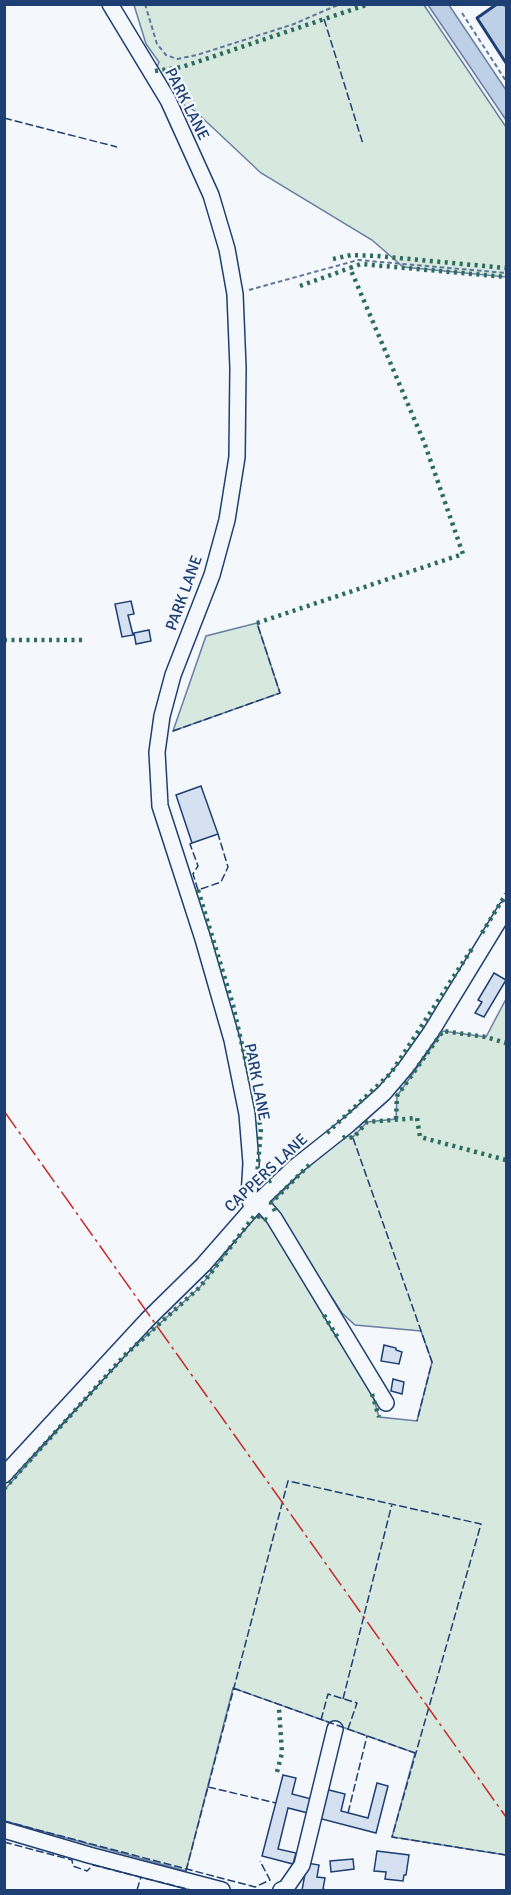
<svg xmlns="http://www.w3.org/2000/svg" width="511" height="1895" viewBox="0 0 511 1895" font-family="Signika,sans-serif">
<style>
.green{fill:#d7e8df;stroke:#687fa3;stroke-width:1.5}
.water{fill:#bed0e5;stroke:#687fa3;stroke-width:1.5}
.building{fill:#d5e0f0;stroke:#1d3f73;stroke-width:1.5}
.lines{fill:none;stroke-linecap:round;stroke-linejoin:round}
.minor-casing{stroke:#1d3f73;stroke-width:18}
.path{stroke:#5e769c;stroke-width:2;stroke-dasharray:4.5 3;stroke-linecap:butt}
.minor{stroke:#f4f7fb;stroke-width:15}
.hedge{stroke:#2c6c60;stroke-width:4.5;stroke-dasharray:3 4.5;stroke-linecap:butt}
.fence{stroke:#1d3f73;stroke-width:1.5;stroke-dasharray:8 3;stroke-linecap:butt}
.wall{stroke:#1d3f73;stroke-width:3}
.power{stroke:#c62828;stroke-width:1.5;stroke-dasharray:21 4.5 3 4.5;stroke-linecap:butt}
.labels{text-anchor:middle;dominant-baseline:central;stroke-width:4.5;stroke-linejoin:round;paint-order:stroke}
.street-label{font-size:16px;fill:#1d3f73;stroke:#f4f7fb}
</style>
<rect width="100%" height="100%" fill="#f4f7fb"/>
<path class="green" d="M134,5H424L506,127V277L403,267L372,240L261,173L195,111L175,100L155,71L159,62L146,44Z
M257,623L280,693L173,731L206,636Z
M506,999V1855L392,1837L415,1753L233,1688L186,1871L5,1821V1489L125,1355L200,1287L255,1215L269,1221L373,1396L379,1417L417,1421L432,1362L421,1331L355,1325L342,1313L329,1293L323,1291L277,1216L271,1203L309,1165L346,1136L353,1137L367,1122L396,1119L397,1096L443,1031L486,1037Z"/>
<path class="water" d="M497,4L506,6V63L477,18Z
M428,5H449L506,90V120Z"/>
<path class="building" d="M131,601L134,614L128,615L133,635L122,637L115,604Z
M149,630L151,641L136,644L134,633Z
M201,786L218,834L192,843L176,795Z
M494,973L506,980L484,1017L475,1013L482,1002L478,1000Z
M384,1345L396,1348V1350L402,1352L399,1364L381,1361Z
M393,1379L404,1382L402,1394L391,1391Z
M283,1775L296,1778L292,1794L315,1800L312,1814L288,1808L278,1849L296,1853L293,1864L262,1856Z
M377,1783L388,1786L376,1833L318,1818L325,1789L345,1794L341,1811L368,1818Z
M377,1851L409,1855L406,1875H404L403,1881L385,1879L386,1872L374,1871Z
M353,1859L354,1869L331,1872L330,1861Z
M307,1863L319,1865L317,1877L325,1878L323,1889L326,1890H302Z"/>
<g class="lines">
<g class="minor-casing">
<path id="minor" d="M110,4L168,100L211,195L227,249L235,294L238,368L237,457L227,520L212,575L173,675L162,716L157,752L160,806L203,939L232,1040L247,1114L251,1163L249,1197L252,1208
M259,1201L274,1218L386,1403
M4,1475L147,1320L203,1265L259,1201L295,1167L348,1125L384,1093L407,1066L431,1032L506,909
M4,1830L89,1855L222,1890
M281,1890L286,1888L302,1865L335,1729"/>
</g>
<path class="path" d="M145,4L157,44L166,55L177,59L197,55L294,24L340,4
M462,13L506,81
M249,290L358,260L506,273"/>
<use href="#minor" class="minor"/>
<path class="hedge" d="M155,71L182,67L369,4
M333,259L351,255L377,256L506,268
M300,286L350,268
M257,623L463,554L424,442L350,268L361,264L506,277
M4,640H83
M198,890L233,1005L261,1129L257,1176L268,1182L273,1179
M482,933L506,894
M396,1119L397,1096L443,1031L486,1037L506,1043
M327,1133L391,1073L473,947
M343,1138L346,1136L353,1138L367,1122L417,1118L420,1137L506,1160
M275,1211L271,1203L310,1164
M324,1315L338,1338
M372,1394L379,1417
M4,1489L125,1355L200,1287L255,1215L267,1220
M277,1772L282,1753L279,1709"/>
<path class="fence" d="M324,19L363,144
M4,118L117,147
M173,731L280,693L257,623
M192,843L190,844L198,866L193,874L198,890L221,882L228,867L218,834
M353,1138L432,1362L417,1421
M233,1688L415,1753
M343,1699L392,1504
M321,1720L328,1694L357,1703L348,1729
M208,1787L276,1803
M348,1813L367,1736
M4,1821L255,1887L270,1880L260,1861
M4,1842L72,1860L73,1866L87,1871L93,1865L191,1890
M186,1871L288,1481L481,1524L392,1837L506,1855
M137,1890L141,1877"/>
<path class="wall" d="M497,4L477,18L506,63
M505,4L506,6"/>
<path class="power" d="M4,1111L506,1817"/>
</g>
<g class="labels">
<g class="street-label">
<text transform="translate(187 104) rotate(63)">PARK LANE</text>
<text transform="translate(184 593) rotate(-70)">PARK LANE</text>
<text transform="translate(257 1082) rotate(79)">PARK LANE</text>
<text transform="translate(266 1173) rotate(-43)">CAPPERS LANE</text>
</g>
</g>
<rect width="511" height="1895" fill="none" stroke="#1d3f73" stroke-width="12"/>
</svg>
